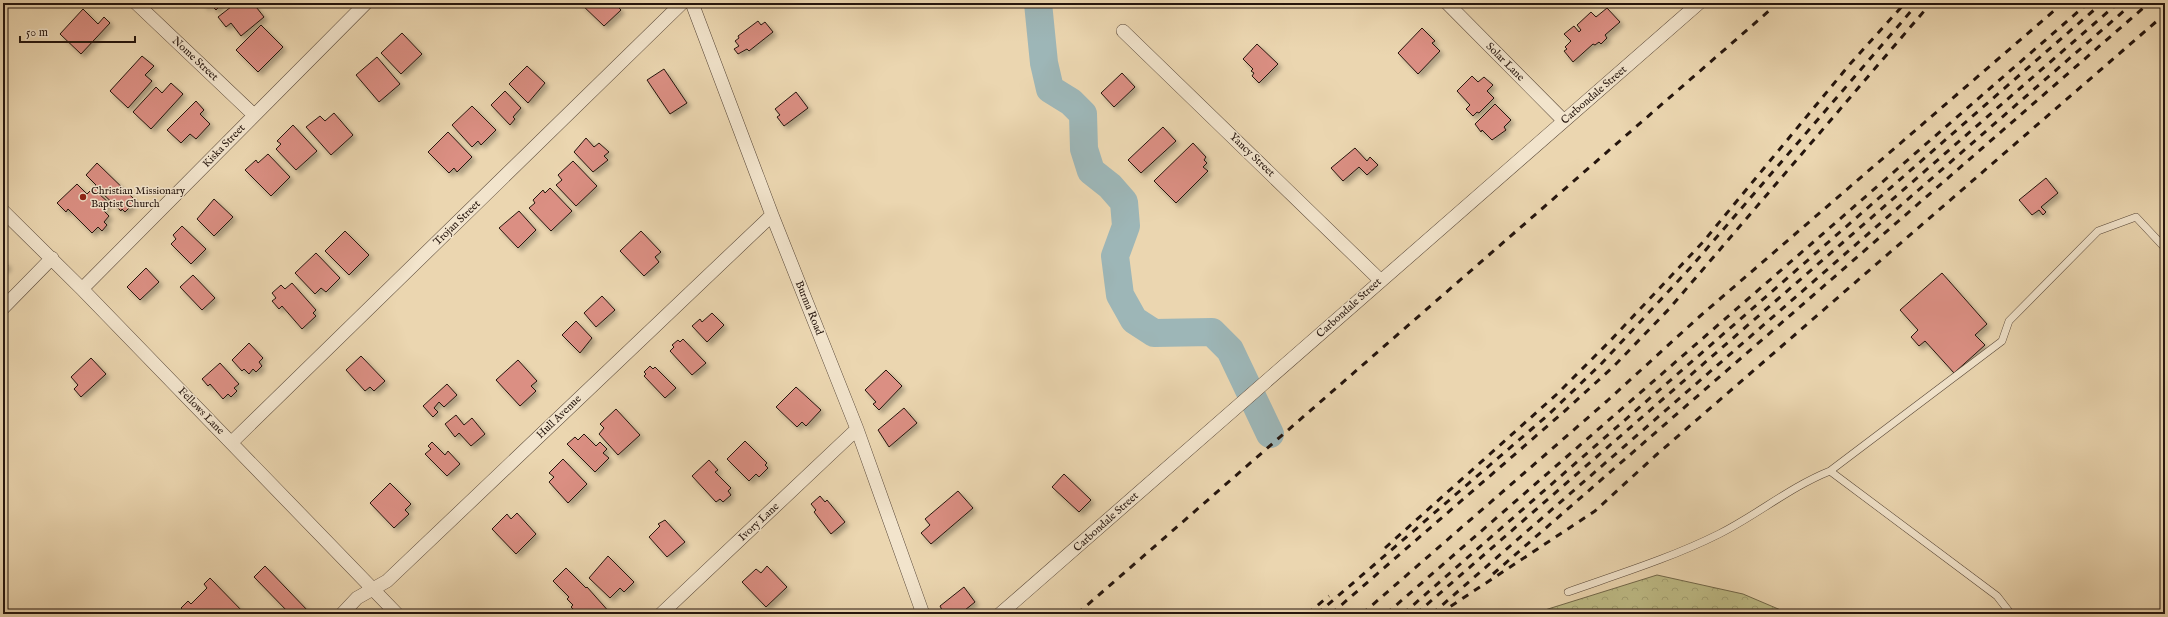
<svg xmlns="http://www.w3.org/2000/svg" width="2168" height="617" viewBox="0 0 2168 617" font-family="'IM FELL English',serif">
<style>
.forest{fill:url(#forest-crowns);stroke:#72684a}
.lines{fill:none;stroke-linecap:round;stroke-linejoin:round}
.river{stroke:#9db6b7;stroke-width:28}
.building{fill:#db8f83;stroke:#25150d;filter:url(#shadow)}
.lane-casing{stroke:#564536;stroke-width:8}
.street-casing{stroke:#564536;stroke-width:14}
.lane{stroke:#f2e4cc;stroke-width:7}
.street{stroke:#f2e4cc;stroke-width:13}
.rail{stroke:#25150d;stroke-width:3;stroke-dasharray:7 7;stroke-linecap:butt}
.poi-dot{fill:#8f2418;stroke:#f2e4cc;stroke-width:1.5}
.labels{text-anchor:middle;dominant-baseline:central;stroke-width:3;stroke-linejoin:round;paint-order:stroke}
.street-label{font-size:11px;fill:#25150d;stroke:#f2e4cc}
.poi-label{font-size:11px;fill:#25150d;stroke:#f2e4cc;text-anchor:start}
</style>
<defs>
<pattern id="forest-crowns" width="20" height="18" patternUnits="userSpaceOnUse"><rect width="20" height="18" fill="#bebc87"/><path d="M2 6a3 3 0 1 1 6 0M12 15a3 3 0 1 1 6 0" fill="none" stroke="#a3a173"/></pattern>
<filter id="shadow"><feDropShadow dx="3.5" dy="3.5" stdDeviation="2" flood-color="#0004"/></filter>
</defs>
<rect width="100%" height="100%" fill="#ebd6b0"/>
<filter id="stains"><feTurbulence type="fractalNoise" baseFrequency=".005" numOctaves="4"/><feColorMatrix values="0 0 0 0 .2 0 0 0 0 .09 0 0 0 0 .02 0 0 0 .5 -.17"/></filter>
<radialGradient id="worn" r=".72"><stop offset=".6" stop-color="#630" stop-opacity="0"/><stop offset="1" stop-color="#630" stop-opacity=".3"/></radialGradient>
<path class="forest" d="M1657,575L1743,594L1790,614H1532Z"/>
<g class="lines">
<path class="river" d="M1038,3L1044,63L1050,89L1071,102L1083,114L1084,149L1091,171L1110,186L1124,202L1126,226L1115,256L1120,295L1134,320L1154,333L1212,332L1230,350L1270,434"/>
</g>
<path class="building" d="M202,3H223L216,10L209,3L206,7Z
M236,3H253L264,17L241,36L231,23L226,27L218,17Z
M580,3H614L621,10L604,26Z
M1607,8L1620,22L1605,35L1607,38L1601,44L1599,42L1595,45L1593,44L1573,62L1564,51L1567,49L1565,47L1571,41L1564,34L1574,26L1579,32L1581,30L1577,25L1591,12L1596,17Z
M83,9L98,24L104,17L110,23L81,54L60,34Z
M758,21L761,25L765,22L773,32L749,51L747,49L738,54L734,49L739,46L735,41L739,38L738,36Z
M261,25L283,47L258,72L236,50Z
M1422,28L1435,41L1432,43L1440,51L1418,74L1398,53Z
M402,33L422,54L401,74L381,53Z
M1257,44L1278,64L1259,83L1252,76L1254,73L1251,71L1253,69L1243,59Z
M142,56L154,66L145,75L152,81L128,108L110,91Z
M377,57L400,84L379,102L356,75Z
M527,66L545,83L528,103L509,84Z
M664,69L687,103L670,114L647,80Z
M1122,73L1135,87L1114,107L1101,93Z
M1472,76L1478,82L1484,77L1493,85L1487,91L1494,98L1479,113L1477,112L1473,116L1466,109L1470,105L1457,91Z
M171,83L183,94L151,129L133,112L156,87L162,93Z
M505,91L521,108L513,117L515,119L510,125L491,105Z
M796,92L808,108L784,126L777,117L780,115L775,109Z
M196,101L204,110L200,114L210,124L196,139L190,134L181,143L167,130Z
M1495,104L1511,120L1504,127L1506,130L1492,140L1482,130L1481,132L1475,124Z
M472,106L496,130L481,145L478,141L472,147L452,125Z
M334,113L353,135L331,155L306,127L320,116L325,121Z
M293,125L317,151L296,170L276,149L281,144L277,141Z
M1163,127L1176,141L1141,173L1128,160Z
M448,132L472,157L457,172L454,168L449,173L428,152Z
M586,138L594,147L599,143L609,152L604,156L608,160L593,172L574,152Z
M1193,143L1206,157L1204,160L1207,163L1203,167L1208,171L1176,203L1154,181Z
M1355,148L1367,161L1370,157L1378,165L1367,175L1359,167L1343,181L1331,168Z
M268,154L290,177L271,196L245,170L256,160L258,163Z
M573,161L597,186L576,206L556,185L562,180L558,175Z
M97,163L134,199L131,202L133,204L125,212L122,209L121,211L100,191L98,193L109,203L103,210L109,216L104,222L107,225L102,231L98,227L92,233L68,209L66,212L57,203L77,184L87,194L96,185L86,175Z
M2046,178L2058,193L2041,207L2046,212L2043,215L2039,210L2032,215L2019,200Z
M550,188L572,211L551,231L529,208L535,203L533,200L543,190L545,193Z
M214,199L233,217L214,236L197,219Z
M519,211L536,230L518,248L499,228Z
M182,226L206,249L191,264L171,244L176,239L173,235Z
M345,231L369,255L349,275L325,251Z
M641,231L661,252L655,257L659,262L644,276L620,251Z
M316,253L340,278L326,292L321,288L315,294L295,273Z
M3,260L8,266L3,271Z
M146,268L159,282L140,300L127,287Z
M1942,273L1987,324L1975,335L1985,345L1954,373L1925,341L1919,346L1911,337L1918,330L1900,310Z
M193,275L215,298L202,310L180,287Z
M292,283L316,310L313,313L316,316L302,329L282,306L279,309L272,301L276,298L272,293L281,285L285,289Z
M602,296L615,310L596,327L584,313Z
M712,313L724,325L707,342L692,326L700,319L702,322Z
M576,321L592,338L580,353L562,335Z
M683,339L706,363L692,375L670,351L674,347L672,345L678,340L680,342Z
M249,343L263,358L259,362L262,366L256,372L253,369L249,374L244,369L242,371L232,360Z
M361,356L385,381L374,391L370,387L365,391L346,370Z
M91,358L106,374L81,397L74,389L78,385L71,377Z
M518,360L537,381L531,386L536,391L520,406L496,380Z
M220,363L239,384L234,388L237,391L231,397L228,394L223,399L210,384L208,386L202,379Z
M650,366L653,369L655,367L676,388L665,398L644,376L646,374L644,372Z
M886,370L902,386L879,410L873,404L876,402L865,390Z
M447,384L457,395L444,407L439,402L434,408L438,412L433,417L423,406Z
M796,387L821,410L806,426L802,422L797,427L776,407Z
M904,408L917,423L889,447L878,430Z
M616,409L640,435L618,455L599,434L604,428L600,424Z
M456,415L464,425L472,418L485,434L471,446L459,433L455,437L445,424Z
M584,434L596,446L600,442L607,449L603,453L609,458L595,472L567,444L575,437L578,440Z
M745,441L767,463L765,465L768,468L759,477L756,474L749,481L727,459Z
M432,442L445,455L448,451L460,464L447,476L425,454L431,449L428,446Z
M563,459L587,484L568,503L549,482L554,477L549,473Z
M709,460L718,470L715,472L731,488L728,491L731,495L723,502L720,499L716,502L692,476Z
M1064,474L1091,500L1079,512L1052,487Z
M390,483L411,504L405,510L409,514L394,528L370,503Z
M958,491L973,508L931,544L921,533L930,525L925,519Z
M820,496L825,502L827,500L845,522L831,534L814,512L816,510L811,504Z
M517,513L536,534L516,554L492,529L507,514L511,519Z
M665,520L685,542L667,557L649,537L660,526L658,524Z
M608,556L634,582L624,592L620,588L610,598L589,578Z
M265,566L309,612L307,614H290L254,577Z
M767,566L787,587L766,607L742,582L756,569L761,573Z
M566,568L586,588L587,587L611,614H582L577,609L575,611L571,607L573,605L567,599L569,597L553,581Z
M210,578L245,614H181L184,611L181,608L188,601L191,604L207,588L204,584Z
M964,587L975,602L960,614H944L940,606Z"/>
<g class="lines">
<g class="lane-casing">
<path id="lane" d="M1830,471L1997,596L2011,614
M1568,592C1619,574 1671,558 1719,534C1757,515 1790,487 1830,471L2002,341L2009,321L2098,231L2136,217L2165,248"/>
</g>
<g class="street-casing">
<path id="street" d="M136,3L254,115
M692,3L772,215L857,429L923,614
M1447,3L1564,121
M1123,31L1380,280
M3,211L82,289L397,614
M82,289L366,3
M3,308L52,258
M232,442L682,3
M342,614L357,598L387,581L772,215
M661,614L857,429
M1000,614L1699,3"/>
</g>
<use href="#lane" class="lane"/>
<use href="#street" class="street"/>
<path class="rail" d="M1385,548L1557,394L1609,342L1703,242L1850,64L1905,3
M1493,574L2149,3
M1077,614L1778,3
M1307,614L1329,596
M1317,614L1548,415L1602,363L1691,267L1918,3
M1331,614L1567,409L1614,366L1669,309L1931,3
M1362,614L1607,401L1699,317L2063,3
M1386,614L2088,3
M1403,614L2102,3
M1416,614L2118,3
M1432,614L2133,3
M1439,614L1595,511L1655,456L2165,14"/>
</g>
<circle class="poi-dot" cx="83" cy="197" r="4"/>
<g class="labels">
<g class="street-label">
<text transform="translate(195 59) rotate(43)">Nome Street</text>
<text transform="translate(1505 62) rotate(45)">Solar Lane</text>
<text transform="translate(1594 95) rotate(-41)">Carbondale Street</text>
<text transform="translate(224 146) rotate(-46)">Kiska Street</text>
<text transform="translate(1252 155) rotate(44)">Yancy Street</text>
<text transform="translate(457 223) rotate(-44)">Trojan Street</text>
<text transform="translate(809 308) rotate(68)">Burma Road</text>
<text transform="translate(1349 308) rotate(-42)">Carbondale Street</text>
<text transform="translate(201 411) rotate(46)">Fellows Lane</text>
<text transform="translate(559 417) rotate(-44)">Hull Avenue</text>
<text transform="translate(759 522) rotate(-43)">Ivory Lane</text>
<text transform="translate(1106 522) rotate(-42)">Carbondale Street</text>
</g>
<g class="poi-label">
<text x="91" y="191">Christian Missionary<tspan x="91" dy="13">Baptist Church</tspan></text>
</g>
</g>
<rect width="2168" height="617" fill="none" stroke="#ebd6b0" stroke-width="16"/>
<rect x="4" y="4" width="2160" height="609" fill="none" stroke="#25150d" stroke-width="2"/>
<rect x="8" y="8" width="2152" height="601" fill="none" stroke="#25150d"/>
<path d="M20 36v6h115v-6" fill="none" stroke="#25150d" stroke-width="2"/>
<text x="26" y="36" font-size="12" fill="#25150d" stroke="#f2e4cc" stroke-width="3" paint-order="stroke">50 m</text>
<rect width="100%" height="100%" filter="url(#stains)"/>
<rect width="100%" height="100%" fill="url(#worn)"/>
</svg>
